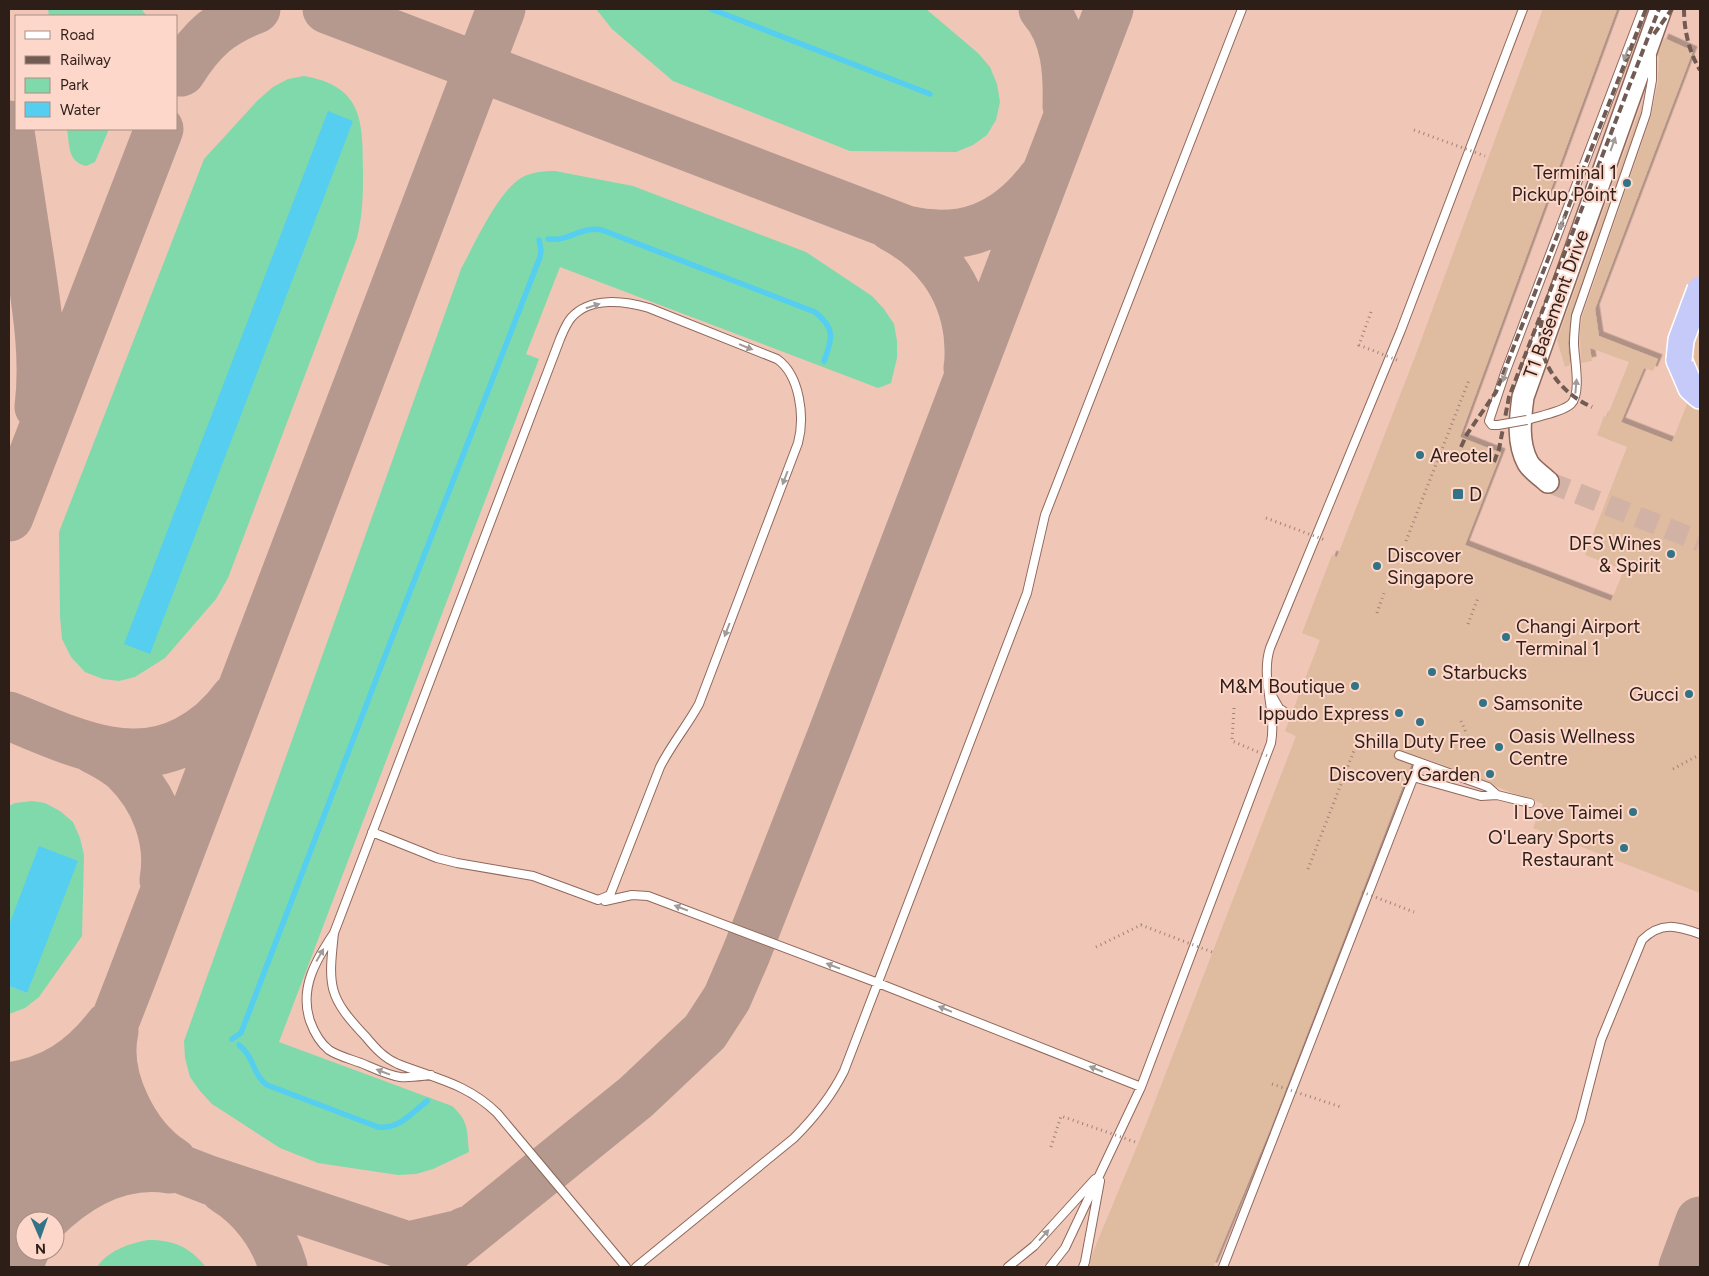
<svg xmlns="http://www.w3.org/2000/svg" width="1709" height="1276" viewBox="0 0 1709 1276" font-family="Figtree,sans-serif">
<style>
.built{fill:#f0c6b7;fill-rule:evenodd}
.green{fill:#80d9aa}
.water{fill:#55cef0}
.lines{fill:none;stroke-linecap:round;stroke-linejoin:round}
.stream{stroke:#55cef0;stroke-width:5.5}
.taxiway{stroke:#b6998e;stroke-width:49}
.building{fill:#dfbb9f;filter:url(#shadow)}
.secondary-tunnel{stroke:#d3b2a6;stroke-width:21;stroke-dasharray:21 11;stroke-linecap:butt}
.service-casing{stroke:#90685b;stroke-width:10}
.secondary-casing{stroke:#90685b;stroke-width:24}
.trunk-casing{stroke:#fff;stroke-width:28}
.path{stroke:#9e8379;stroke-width:3;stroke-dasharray:1 4;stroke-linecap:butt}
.service{stroke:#fff;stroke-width:8}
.secondary{stroke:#fff;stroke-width:21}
.trunk{stroke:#c6caf8;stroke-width:25}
.rail{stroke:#715b52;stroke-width:4;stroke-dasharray:8 4;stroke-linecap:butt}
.service-bridge-casing{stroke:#90685b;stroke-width:10;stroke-linecap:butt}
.trunk-bridge-casing{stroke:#fff;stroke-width:28;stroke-linecap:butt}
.path-bridge{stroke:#9e8379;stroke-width:3;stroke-dasharray:1 4;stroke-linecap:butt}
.service-bridge{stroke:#fff;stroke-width:8}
.trunk-bridge{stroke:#c6caf8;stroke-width:25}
.oneway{fill:#a19a97}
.poi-dot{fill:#327386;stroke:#fcd7ca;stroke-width:2}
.labels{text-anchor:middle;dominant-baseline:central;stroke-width:4;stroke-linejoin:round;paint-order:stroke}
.poi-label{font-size:19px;fill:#2e1e18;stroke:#fcd7ca;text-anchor:end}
.street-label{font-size:19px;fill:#2e1e18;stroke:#fcd7ca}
</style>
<defs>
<filter id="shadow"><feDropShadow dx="4.5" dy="-4.5" stdDeviation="0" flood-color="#0004"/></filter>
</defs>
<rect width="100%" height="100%" fill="#fcd7ca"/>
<path class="built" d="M9,9H1700V1267H9ZM16,16H176V129H16ZM25,1221H55V1251H25Z"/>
<path class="green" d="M48,9H137L142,10L147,16H49Z
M596,9H926L978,53L990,67L997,84L1000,102L996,120L987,135L973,145L956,152L850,151L673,81L612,29Z
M304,76C362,86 363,120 363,170C363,195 363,213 357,238L228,578L216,599L165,658L135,677L119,681L103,679L85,672L71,657L62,639L60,617L59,532L204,159L258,100L273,87L288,79Z
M67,129H109L95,162L86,166C67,161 70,146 67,129Z
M555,171L633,186L806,252L872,296L884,309L894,324L897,341V358L891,383L878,388L560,267L526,354L539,359L279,1042L452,1106C469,1121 467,1131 469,1152L433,1169L416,1174L398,1175L318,1163L280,1148L212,1104L200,1091L190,1077L185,1058L184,1041L461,269C474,245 498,192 521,178C531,172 543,171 555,171Z
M32,801L45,803L60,811L73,822L80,838L84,855L82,936L39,997L25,1008L9,1014V986L27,993L9,925V806L15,803Z
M148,1240C175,1240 189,1247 206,1267H97C109,1250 128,1244 148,1240Z"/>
<path class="water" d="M328,111L353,121L150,654L124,644Z
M39,846L78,861L27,993L9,986V925Z"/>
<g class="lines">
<path class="stream" d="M711,9L930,94
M548,239C569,242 580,226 602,230L815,312C835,328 833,338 824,361
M378,674L540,257L541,250L539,240
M232,1039L241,1033L377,677
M239,1045C255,1058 252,1074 267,1085L378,1127C398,1130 412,1113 427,1101"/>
<path class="taxiway" d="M327,9L906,230C963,243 1006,226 1041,180
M1043,9C1066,35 1068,73 1067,106
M181,72C202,39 219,23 256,9
M9,125C16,170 23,216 30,262C37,310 45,358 39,407
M892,227C934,249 962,286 968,334C969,345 970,357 968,368
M9,517L159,129
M9,716C65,738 127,772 187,740C206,730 222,716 235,698
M90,747C102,754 116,760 126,770C155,798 171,840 164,880
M114,1031C104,1077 134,1137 173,1162
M9,1087C53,1080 82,1061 109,1026
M9,1103L209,1180L408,1246L460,1234L466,1231
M9,1130C27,1158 33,1188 32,1221
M224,1189C252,1206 274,1235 283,1267
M37,1221L131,980L501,9
M42,1221C76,1187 120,1161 170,1169
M18,1267L25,1250
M426,1267L636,1097L705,1032L727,998L746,954L832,735L1109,9
M1683,1267L1700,1221"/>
</g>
<path class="building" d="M1543,9H1617L1460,437L1501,453L1465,545L1611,601L1624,570L1585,555L1627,447L1597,435L1604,416L1607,417L1629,362L1590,348L1592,361L1581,363L1580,330L1582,317L1651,116L1658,81L1659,57L1657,56L1664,38L1693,51L1595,309L1599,336L1658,359L1653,371L1644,368L1621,422L1672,442L1687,404L1697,410H1700V893L1533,828L1543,804L1535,801L1532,798L1515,794L1495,786L1490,782L1401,750H1396L1393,756L1395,759L1411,765L1270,1130L1213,1267H1089L1093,1252L1145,1127L1296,736L1285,731L1320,640L1302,633L1332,555L1337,557L1416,354Z
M1643,100L1641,113L1571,314L1568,343L1570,365L1565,367L1557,340Z
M1700,330V373L1694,358L1695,343Z"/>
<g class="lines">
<path class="secondary-tunnel" d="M1548,482L1700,541"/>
<g class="service-casing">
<path id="service" d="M1527,420C1539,416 1562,412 1571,404C1582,393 1574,358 1574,343C1574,334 1575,325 1576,316L1646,114L1652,80V57
M1498,425H1492L1489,421L1505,373L1643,9
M1271,694L1279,708L1286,713
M1399,755L1488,787L1497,795
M1413,777L1481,796L1497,795L1530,803
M605,901L632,895L648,896L878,983L1141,1087
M334,933L560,339C563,332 566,324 571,318C590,296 625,301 649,308L777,359C800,375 805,417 798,443L699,704C687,726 671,745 660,767L610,895L598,900L533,876L457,863L437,858L372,832
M431,1075C421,1076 410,1078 400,1077C387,1075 373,1068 361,1063C350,1059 338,1056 329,1050C320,1043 314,1032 310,1021C299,988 316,960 334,933C328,987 328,997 366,1037C375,1048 384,1058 398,1064C436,1079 466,1083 497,1113L626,1267
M636,1267L794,1138C814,1118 831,1097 844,1071L1027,593L1045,515L1242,9
M1008,1267L1034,1246L1095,1179
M1050,1267L1065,1248L1141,1087L1271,743C1277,711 1260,679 1270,648L1401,330L1523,9
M1083,1267L1085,1262L1100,1181
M1223,1267L1419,763
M1523,1267L1580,1121L1601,1040L1642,940C1661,921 1677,926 1700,934"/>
</g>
<g class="secondary-casing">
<path id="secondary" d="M1548,482C1542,476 1532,470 1528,463C1517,443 1520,419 1523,397L1661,9"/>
</g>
<g class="trunk-casing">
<path id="trunk" d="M1679,360L1691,388L1700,396"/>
</g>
<path class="path" d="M1406,541L1469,380
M1377,613L1385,590
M1468,624L1478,598
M1461,721L1467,735
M1673,769L1697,756
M1308,869L1355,748"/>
<use href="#service" class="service"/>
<use href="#secondary" class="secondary"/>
<use href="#trunk" class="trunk"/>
<path class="rail" d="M1684,9C1684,30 1689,52 1700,70
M1654,34L1672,9
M1542,320C1534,358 1558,392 1592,407
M1461,447L1467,434L1496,392L1646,9
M1494,462L1499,449L1509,397L1659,9"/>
<g class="service-bridge-casing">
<path id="service-bridge" d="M1498,425L1527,420"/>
</g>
<g class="trunk-bridge-casing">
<path id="trunk-bridge" d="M1679,360L1681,340L1700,289"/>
</g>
<path class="path-bridge" d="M1414,130L1485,156
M1371,312L1359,345L1397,360
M1266,518L1325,540
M1234,708L1232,741L1270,757
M1362,892L1414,912
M1096,947L1141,925L1212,952
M1272,1084L1341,1107
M1051,1147L1061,1116L1138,1143"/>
<use href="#service-bridge" class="service-bridge"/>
<use href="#trunk-bridge" class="trunk-bridge"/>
</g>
<defs><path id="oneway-solid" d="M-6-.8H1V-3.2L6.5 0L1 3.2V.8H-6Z" transform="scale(1.25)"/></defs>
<g class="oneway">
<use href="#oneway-solid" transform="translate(1626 54) rotate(111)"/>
<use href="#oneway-solid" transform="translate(1613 144) rotate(-70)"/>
<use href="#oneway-solid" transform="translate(1562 223) rotate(111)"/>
<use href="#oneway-solid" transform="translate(593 306) rotate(-17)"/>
<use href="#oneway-solid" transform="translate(746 347) rotate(22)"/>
<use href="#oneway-solid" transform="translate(1505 375) rotate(109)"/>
<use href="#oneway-solid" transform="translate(1576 386) rotate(-85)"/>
<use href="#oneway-solid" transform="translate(785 478) rotate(111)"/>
<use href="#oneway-solid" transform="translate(727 630) rotate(111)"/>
<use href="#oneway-solid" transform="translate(681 908) rotate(-159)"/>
<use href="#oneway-solid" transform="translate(320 955) rotate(-60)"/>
<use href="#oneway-solid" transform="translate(833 966) rotate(-159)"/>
<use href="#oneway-solid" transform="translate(945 1009) rotate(-158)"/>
<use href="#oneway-solid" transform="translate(1096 1069) rotate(-158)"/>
<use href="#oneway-solid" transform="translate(383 1072) rotate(-159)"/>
<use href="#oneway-solid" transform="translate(1044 1235) rotate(-48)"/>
</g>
<g class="poi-dot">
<circle cx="1627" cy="183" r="5"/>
<circle cx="1420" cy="455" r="5"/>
<rect x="1452" y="488" width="12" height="12" rx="2.5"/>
<circle cx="1671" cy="554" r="5"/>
<circle cx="1377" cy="566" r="5"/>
<circle cx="1506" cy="637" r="5"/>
<circle cx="1432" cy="672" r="5"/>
<circle cx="1355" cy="686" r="5"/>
<circle cx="1689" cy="694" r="5"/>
<circle cx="1483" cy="703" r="5"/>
<circle cx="1399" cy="713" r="5"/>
<circle cx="1420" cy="722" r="5"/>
<circle cx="1499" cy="747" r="5"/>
<circle cx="1490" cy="774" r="5"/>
<circle cx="1633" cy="812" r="5"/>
<circle cx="1624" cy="848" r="5"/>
</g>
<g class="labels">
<g class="poi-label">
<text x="1617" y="172">Terminal 1<tspan x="1617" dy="22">Pickup Point</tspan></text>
<text x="1430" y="455" text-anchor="start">Areotel</text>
<text x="1469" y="494" text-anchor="start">D</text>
<text x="1661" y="543">DFS Wines<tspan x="1661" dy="22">&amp; Spirit</tspan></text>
<text x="1387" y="555" text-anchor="start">Discover<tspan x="1387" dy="22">Singapore</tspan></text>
<text x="1516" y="626" text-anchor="start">Changi Airport<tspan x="1516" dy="22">Terminal 1</tspan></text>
<text x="1442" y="672" text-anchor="start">Starbucks</text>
<text x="1345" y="686">M&amp;M Boutique</text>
<text x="1679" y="694">Gucci</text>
<text x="1493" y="703" text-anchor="start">Samsonite</text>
<text x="1389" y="713">Ippudo Express</text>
<text x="1509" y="736" text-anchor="start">Oasis Wellness<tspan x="1509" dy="22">Centre</tspan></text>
<text x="1420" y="741" text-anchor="middle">Shilla Duty Free</text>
<text x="1480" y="774">Discovery Garden</text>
<text x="1623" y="812">I Love Taimei</text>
<text x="1614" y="837">O'Leary Sports<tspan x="1614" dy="22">Restaurant</tspan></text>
</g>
<g class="street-label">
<text transform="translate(1556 304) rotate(-70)">T1 Basement Drive</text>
</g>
</g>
<rect width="1709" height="1276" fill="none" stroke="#2e1e18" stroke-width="20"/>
<rect x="15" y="15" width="162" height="115" fill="#fcd7ca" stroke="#aa8d83"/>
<rect x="25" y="31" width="25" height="8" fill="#ffffff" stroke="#aa8d83"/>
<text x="60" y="40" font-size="15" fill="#2e1e18">Road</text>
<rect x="25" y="56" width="25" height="8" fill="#715b52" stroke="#aa8d83"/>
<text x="60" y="65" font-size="15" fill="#2e1e18">Railway</text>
<rect x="25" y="78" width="25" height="15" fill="#80d9aa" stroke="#aa8d83"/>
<text x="60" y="90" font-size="15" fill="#2e1e18">Park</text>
<rect x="25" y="102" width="25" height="15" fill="#55cef0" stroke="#aa8d83"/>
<text x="60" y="115" font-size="15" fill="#2e1e18">Water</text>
<g transform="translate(40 1236) rotate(178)"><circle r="24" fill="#fcd7ca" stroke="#aa8d83"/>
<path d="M0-4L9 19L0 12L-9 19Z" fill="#327386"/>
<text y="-8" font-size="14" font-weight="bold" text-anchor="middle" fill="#2e1e18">N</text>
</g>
</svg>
